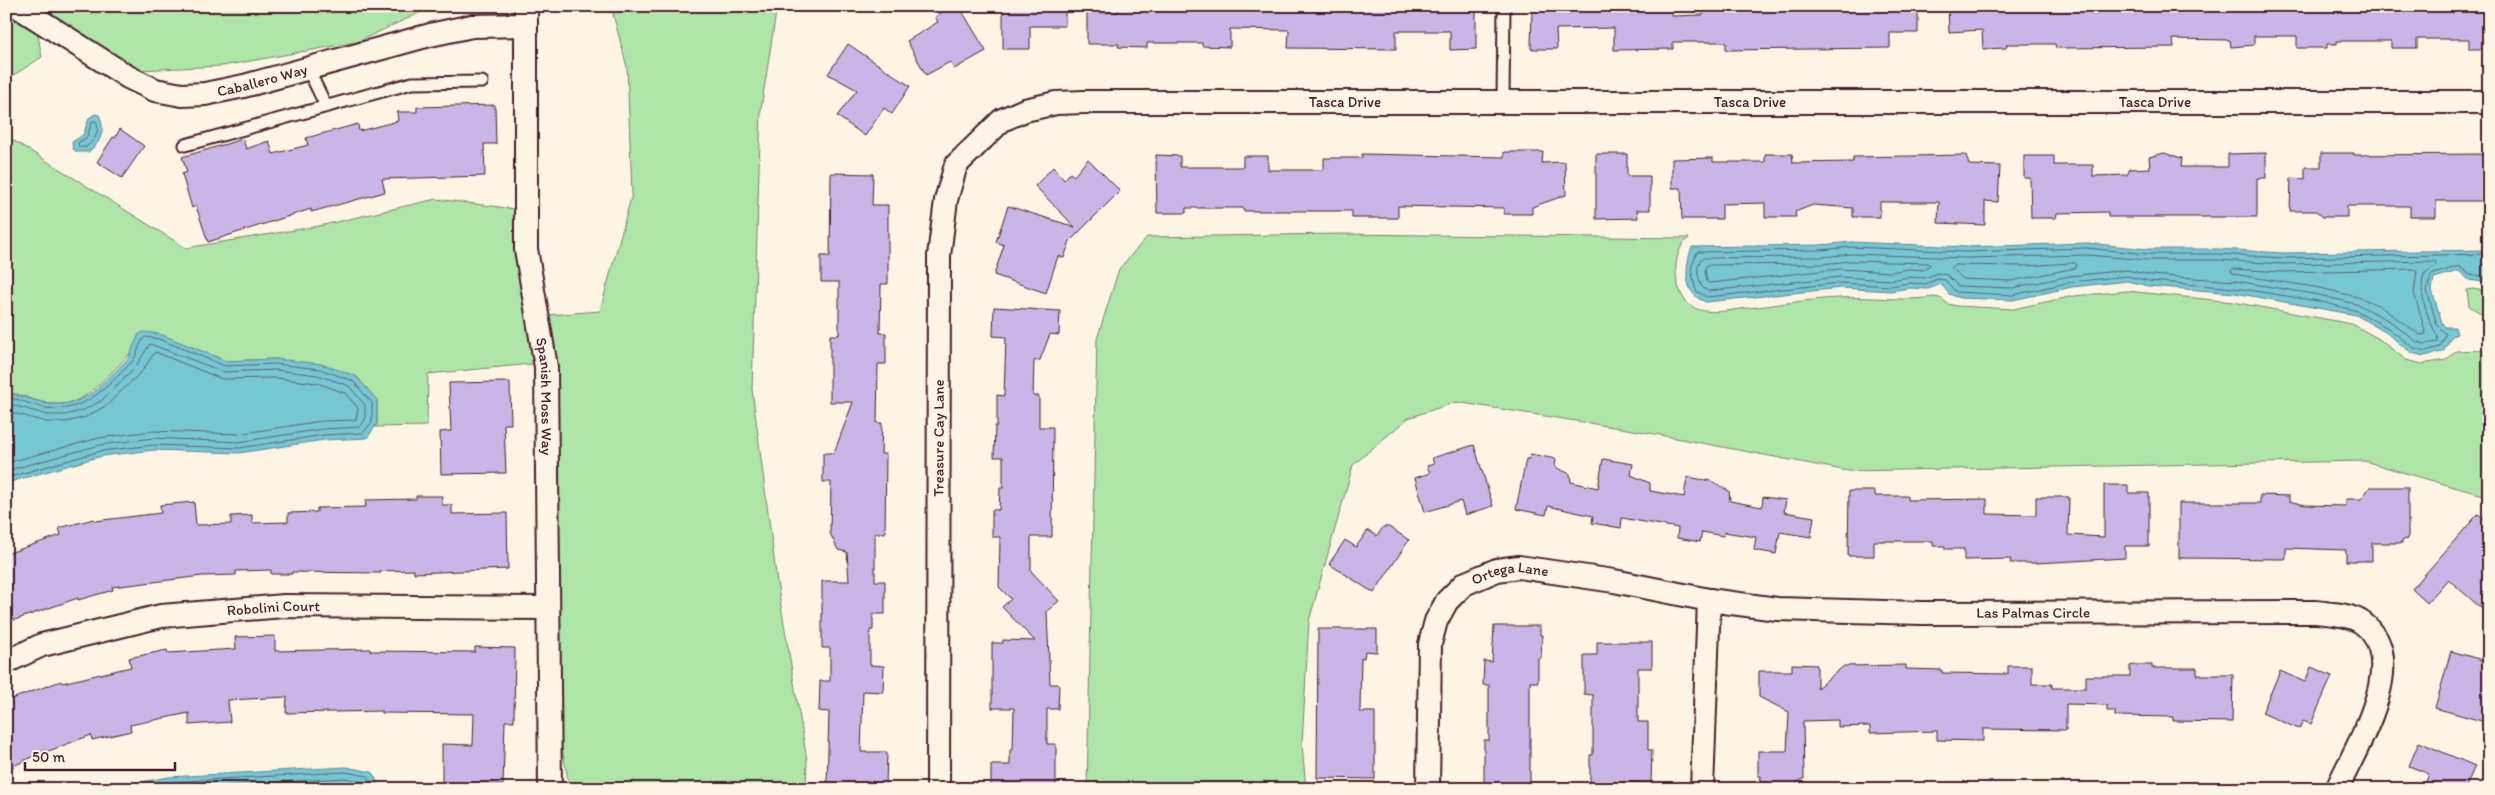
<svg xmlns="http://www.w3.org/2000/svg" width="2495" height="795" viewBox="0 0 2495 795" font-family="Itim,sans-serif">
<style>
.green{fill:#afe5a8;stroke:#7c826a}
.water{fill:#77c6d4;stroke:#658390}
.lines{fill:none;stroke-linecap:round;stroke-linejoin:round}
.shore{stroke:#5c626f;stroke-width:1}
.building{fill:#cab6e6;stroke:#4a1f2b}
.service-casing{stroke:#4a1f2b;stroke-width:15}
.minor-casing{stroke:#4a1f2b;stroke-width:26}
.service{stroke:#fcf5e5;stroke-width:11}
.minor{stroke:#fcf5e5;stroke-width:22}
.labels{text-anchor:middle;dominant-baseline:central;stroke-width:4.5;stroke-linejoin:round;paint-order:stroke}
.street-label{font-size:15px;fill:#4a1f2b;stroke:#fcf5e5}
</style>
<rect width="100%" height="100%" fill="#fcf5e5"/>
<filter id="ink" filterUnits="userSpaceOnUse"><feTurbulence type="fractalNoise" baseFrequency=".02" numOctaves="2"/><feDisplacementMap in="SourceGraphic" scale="10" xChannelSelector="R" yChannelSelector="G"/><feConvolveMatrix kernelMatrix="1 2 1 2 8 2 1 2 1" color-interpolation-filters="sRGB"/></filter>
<g filter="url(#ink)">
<path class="green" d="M37,6H434L357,42L222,66L139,70Z
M611,6H777L761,109L752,389L777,582L807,760L806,789H570L560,739L552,362L428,374L427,426L374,427L377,424V400L356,376L276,359L226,361L172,339L139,335C134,353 123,361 110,374C85,399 69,412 32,399C23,396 16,393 6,392V95L8,137L186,248L319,226L436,199L523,210L534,316L600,311L632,194L627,67Z
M35,19L42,57L6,80V21Z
M1340,234L1689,238C1681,242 1677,256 1676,265C1675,278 1679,298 1691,306C1707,316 1730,310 1748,308C1778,305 1808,299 1839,298C1871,296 1902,302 1934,297L1940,298L1948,304L1957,306L2013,309L2074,296L2127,291L2233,302L2352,324L2379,339L2406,360L2422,364L2446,360L2456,351L2486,350L2489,344V497L2364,461L1848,471L1639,431L1456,402L1408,418L1353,465L1309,621L1302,744L1306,789H1087L1097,339L1119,269L1147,237Z
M2473,289L2489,292V305L2482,314L2469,306L2467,290Z"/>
<path class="water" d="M95,114L99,115C106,130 101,143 88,152H77L73,149L72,142L83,135L89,118Z
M1852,242L1966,247L2087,243L2148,249H2219L2283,253L2489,250V283L2469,280L2459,271L2434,278L2432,290L2442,323L2445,327H2455L2457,334L2452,336L2443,352L2424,356L2412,353L2385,332L2356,315L2235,293L2148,286L2127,281L2072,287L2013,300L1960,298L1949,294L1941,284L1928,289L1910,288L1890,291L1841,288L1706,302C1682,294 1685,267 1692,247L1820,245Z
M144,332L160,334L226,361L276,359L321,364L356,376L377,400V424L367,438L324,440L239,453L154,450L102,456L6,483V392L48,404H64L80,400L94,392L128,359L139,334Z
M346,767L372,772L381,789H102L169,777Z"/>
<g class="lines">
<path class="shore" d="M96,121C101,131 94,141 86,147H79L78,143L87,137L92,122Z
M1852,254L1966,258L2087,255L2148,260H2218L2283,264L2435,261L2436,265L2424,274C2418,296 2428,319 2438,337L2437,342L2425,344L2417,342L2391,322L2359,305L2319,295L2236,281L2150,275L2127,270L2070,276L2012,288L1958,286L1947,275L1937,273L1925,278L1909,277L1890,280L1840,277L1708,291L1702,287C1698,278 1695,266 1702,258L1821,257Z
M2489,254L2283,258L2218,254H2148L2087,248L1966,252L1852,247L1820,250L1697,252L1691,269L1696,291L1707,297L1840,283L1890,286L1909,283L1926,284L1937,279L1945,280L1956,292L2013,295L2071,282L2127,276L2149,281L2235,288L2318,301L2357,311L2388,328L2414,348L2425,351L2440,347L2446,334L2437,325L2427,291L2431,275L2459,266L2470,275L2489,277
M1852,261L1928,263L1930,265L1924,270L1909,269L1890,272L1840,269L1710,283L1707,282L1705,269L1707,265L1821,264Z
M2075,263L2077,265L2075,268L2011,281L1963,279L1951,267L1954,265L2025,266Z
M2233,269L2283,272L2415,269L2417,271L2414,293L2426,334L2420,335L2378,305L2361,298L2320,288L2233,274L2231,271Z
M6,397C20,399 33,406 47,408C83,414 108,386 131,363C138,356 139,342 145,337L159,339L225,366L275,364L320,369L353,381L372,403V422L363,433L324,435L239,448L154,445L101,451L6,478
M6,403L47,415H65L84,410L101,401L136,366L150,344L224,372L275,370L318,375L349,386L365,405V420L360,427L323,429L239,442L153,438L100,445L6,471
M6,411L46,422H66L86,417L107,405L142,371L155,352L222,379L275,378L317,383L345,393L358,408L356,420L322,421L238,434L152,431L99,438L6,463
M130,789L169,782L345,772L368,776L376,789
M166,789L345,778L364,782L368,789
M291,789L344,786L359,789"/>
</g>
<path class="building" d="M951,6H959L986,51L954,69L950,62L926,75L907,41L938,22L935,17Z
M1003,6H1065V26H1030V49H1003Z
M1118,6H1147V11H1201V6H1476V49L1450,50V31H1396V49L1288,48L1289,30L1230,29V47L1202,46V43H1147V48L1118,47L1119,44H1087V12H1118Z
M1532,6H1672V16L1703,15L1704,6H1918V33H1890V48L1726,50V42H1673V49L1614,50V28L1556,29L1557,49H1531Z
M1948,6H2489V49H2469V39H2417V48H2391V41H2337V44H2327V48H2297V36H2254V45L2231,47L2230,40L2173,39L2174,47L2056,48L2055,44H2007L2006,48L1983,49L1982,30L1949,32Z
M848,44L910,86L892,114L884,108L865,136L837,116L857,90L828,74Z
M495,105L496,144H484L485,176L382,179L385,192L311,212V209L208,242L196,206L192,208L182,174L187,172L182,157L243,139L246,149L269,141L273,154L308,145L306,138L358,124L359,131L398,121L397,112H417V107Z
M120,129L144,146L122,178L97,162L113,137L115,138Z
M1504,152H1543L1542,163L1565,162L1566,195L1532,207V214H1504V208L1398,206V218H1352V211H1243V208H1186V213H1157L1156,155L1180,156V167H1243V156H1268V170H1324V158H1362V154L1504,157Z
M2164,153L2182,158L2181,167H2228V154L2266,153V178H2257V217H2108V212L2057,213L2056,218H2031L2030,178H2024V156H2054V165H2093V176L2127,175L2130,169L2150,168L2149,157Z
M2321,153H2354V155L2489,154V201H2436V217H2410V206H2347V217H2323L2316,211H2290L2291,178L2305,179V167H2321Z
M1596,154H1627V176H1650V210H1637L1638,218L1596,219Z
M1765,154H1792L1793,163L1853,162V157L1966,155L1969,165L2000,166L1998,202L1985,201V225L1938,223L1939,202H1880V217H1853V208L1813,205L1795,212L1796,217H1765V203L1722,204V219H1682L1681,188H1672V159L1713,158V162H1765Z
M1088,159L1120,191L1070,241L1064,258L1058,256L1046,293L994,275L1004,245L996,242L1008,206L1075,227L1035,186L1053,167L1064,180L1070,173L1074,176Z
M831,173L873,174L872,205H888V284H881L880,333H886V364H878L877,423H882L881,454H886L885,533H875V581H885V614H873V630H870V665L884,666L883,692L863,691L861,752H887L886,789H833L827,787L829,712L819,711L820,681H830V648H822V581H849L847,552L838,550L830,533L831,482H823V453H834L853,402H830V335H839V282H821V256H830Z
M994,307L1060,311L1059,335L1050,334L1040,360L1034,361L1033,396H1039V427H1053L1052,537H1031V571L1059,601L1047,611L1050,684H1059L1058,709H1047V744H1056V789H991V765H1010V750H1013L1014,708H992V643H1003V640L1035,641L1002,607L1011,599L999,587L1000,537H992V510H999L1000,488H1003V457H994L995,426H997V395L1004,396L1006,337L993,336Z
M510,382L511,424H504L506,473L441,474L440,432L451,431L449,383Z
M1474,445L1493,506L1465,515L1461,501L1425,512L1415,478L1430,473L1427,466L1434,464L1432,458Z
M1530,454L1556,459L1555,467L1570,474L1571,482L1598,488L1603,459L1633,464L1631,475L1650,483V491L1684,497L1687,477L1711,481L1729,491L1730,501L1762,507L1763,497L1786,500L1784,512L1814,517L1811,537L1780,532L1776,554L1754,550L1756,537L1724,532L1723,536L1702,532L1700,542L1677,538L1678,528L1622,518L1621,528L1592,523L1593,516L1548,506L1546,515L1516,509L1526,459H1529Z
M2104,485H2128V493H2149V546H2125V558L2037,563H2010L2011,559L1964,560V549H1945V546H1933V541H1874V556H1848L1849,491H1875V496H1908V500L1987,499V514L2036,515V497H2069L2068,535L2104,537Z
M2370,487H2408V539L2402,540V543H2372V561H2346V550L2286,548V559L2179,558V503H2260V495L2289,496V501L2305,505L2346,506V499H2361Z
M416,496H442V505H452V514L507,513L508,569L414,573V570L380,571L381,573L292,572V574H271V570L236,571V575L202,576L112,587L113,590L78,600V598L6,623V554L61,535L59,528L94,519L95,521L161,513L160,505L194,502L196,525L231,524V516L252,515V523L288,522V513L317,512V508L366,507L365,500L416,499Z
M2478,514L2489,523V615L2448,579L2427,603L2412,589Z
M1383,527H1389L1409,540L1374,593L1329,564L1345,540L1356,547L1368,530L1377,536Z
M1494,626H1540V635H1542L1541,658H1538V682H1530V789H1484V740H1489V685H1483L1484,661L1492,662Z
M1318,629H1377V652L1365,651L1364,658H1361L1360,712H1375V779L1317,778Z
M275,636V651L370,649V651L475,652V647L515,648L514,721H505L503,785L442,784V744L473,745L474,714L382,713V711L286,713L287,697L228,700L230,722L189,725V713L130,725L131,731L92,740L91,735L46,752L45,750L6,770V701L61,681L62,683L131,667L129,658L167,650L168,653L236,649L235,637Z
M1597,642H1652V668H1638V722H1648V750H1652L1651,783L1590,782V755H1593V695L1584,694V655H1597Z
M2451,651L2489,662V723L2435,708Z
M1792,664L1817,665V688L1844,666L1906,665V669L1942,670V673L2008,674V666H2032V684H2052V688H2086V676H2130V666L2135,665H2152V668H2197V675H2233L2232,722L2173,721V717L2115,716V711H2107V705L2066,704V730L1983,729V741L1937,740V731L1870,733V726L1838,727V720L1803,721L1804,779L1797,782V789H1760L1761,776H1758V751H1787L1789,712L1759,697V671H1792Z
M2311,667L2332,676L2311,724L2303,721L2299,729L2262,713L2280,671L2305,682Z
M2419,742L2475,766L2465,789H2423L2429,774L2409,766Z"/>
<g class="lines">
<g class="service-casing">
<path id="service" d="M308,69L326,106
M1503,102L1504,6
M185,145L412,83L482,82"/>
</g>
<g class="minor-casing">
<g id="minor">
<path id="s1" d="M17,6L128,77L155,90L182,95L205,94L244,86L430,35L472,26L525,25"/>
<path id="s2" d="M526,6V249L546,367L550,789"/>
<path id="s3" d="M6,662L42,645L161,616L284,606L548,608"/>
<path id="s4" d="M938,789L939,256L946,200L956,165L1002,120L1025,110L1056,103L1084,102H2489"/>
<path id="s5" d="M1428,789L1430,644L1436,621L1447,601L1464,584L1497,570L1519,567L1614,581L1709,600"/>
<path id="s6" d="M1702,789L1709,600L1777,609L1921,613L2316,612C2330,614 2349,614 2361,622C2413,658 2356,746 2337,789"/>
</g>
</g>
<use href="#service" class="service"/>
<use href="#minor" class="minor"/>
</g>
</g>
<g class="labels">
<g class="street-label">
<text stroke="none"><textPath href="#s1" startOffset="271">Caballero Way</textPath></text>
<text stroke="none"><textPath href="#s4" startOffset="1036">Tasca Drive</textPath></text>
<text stroke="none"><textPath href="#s4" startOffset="1441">Tasca Drive</textPath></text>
<text stroke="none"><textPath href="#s4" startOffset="1846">Tasca Drive</textPath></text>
<text stroke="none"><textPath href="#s2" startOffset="392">Spanish Moss Way</textPath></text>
<text stroke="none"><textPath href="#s4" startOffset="351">Treasure Cay Lane</textPath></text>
<text stroke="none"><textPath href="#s5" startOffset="264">Ortega Lane</textPath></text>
<text stroke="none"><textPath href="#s3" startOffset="275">Robolini Court</textPath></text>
<text stroke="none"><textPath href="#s6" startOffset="514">Las Palmas Circle</textPath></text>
</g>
</g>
<rect width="2495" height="795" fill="none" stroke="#fcf5e5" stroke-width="25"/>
<rect x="12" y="12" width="2470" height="770" fill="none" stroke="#4a1f2b" stroke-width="2" filter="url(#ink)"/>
<path d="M25 762v8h150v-8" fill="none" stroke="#4a1f2b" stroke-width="2.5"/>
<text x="32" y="762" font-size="15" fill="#4a1f2b" stroke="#fcf5e5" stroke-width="4" paint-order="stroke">50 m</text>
</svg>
